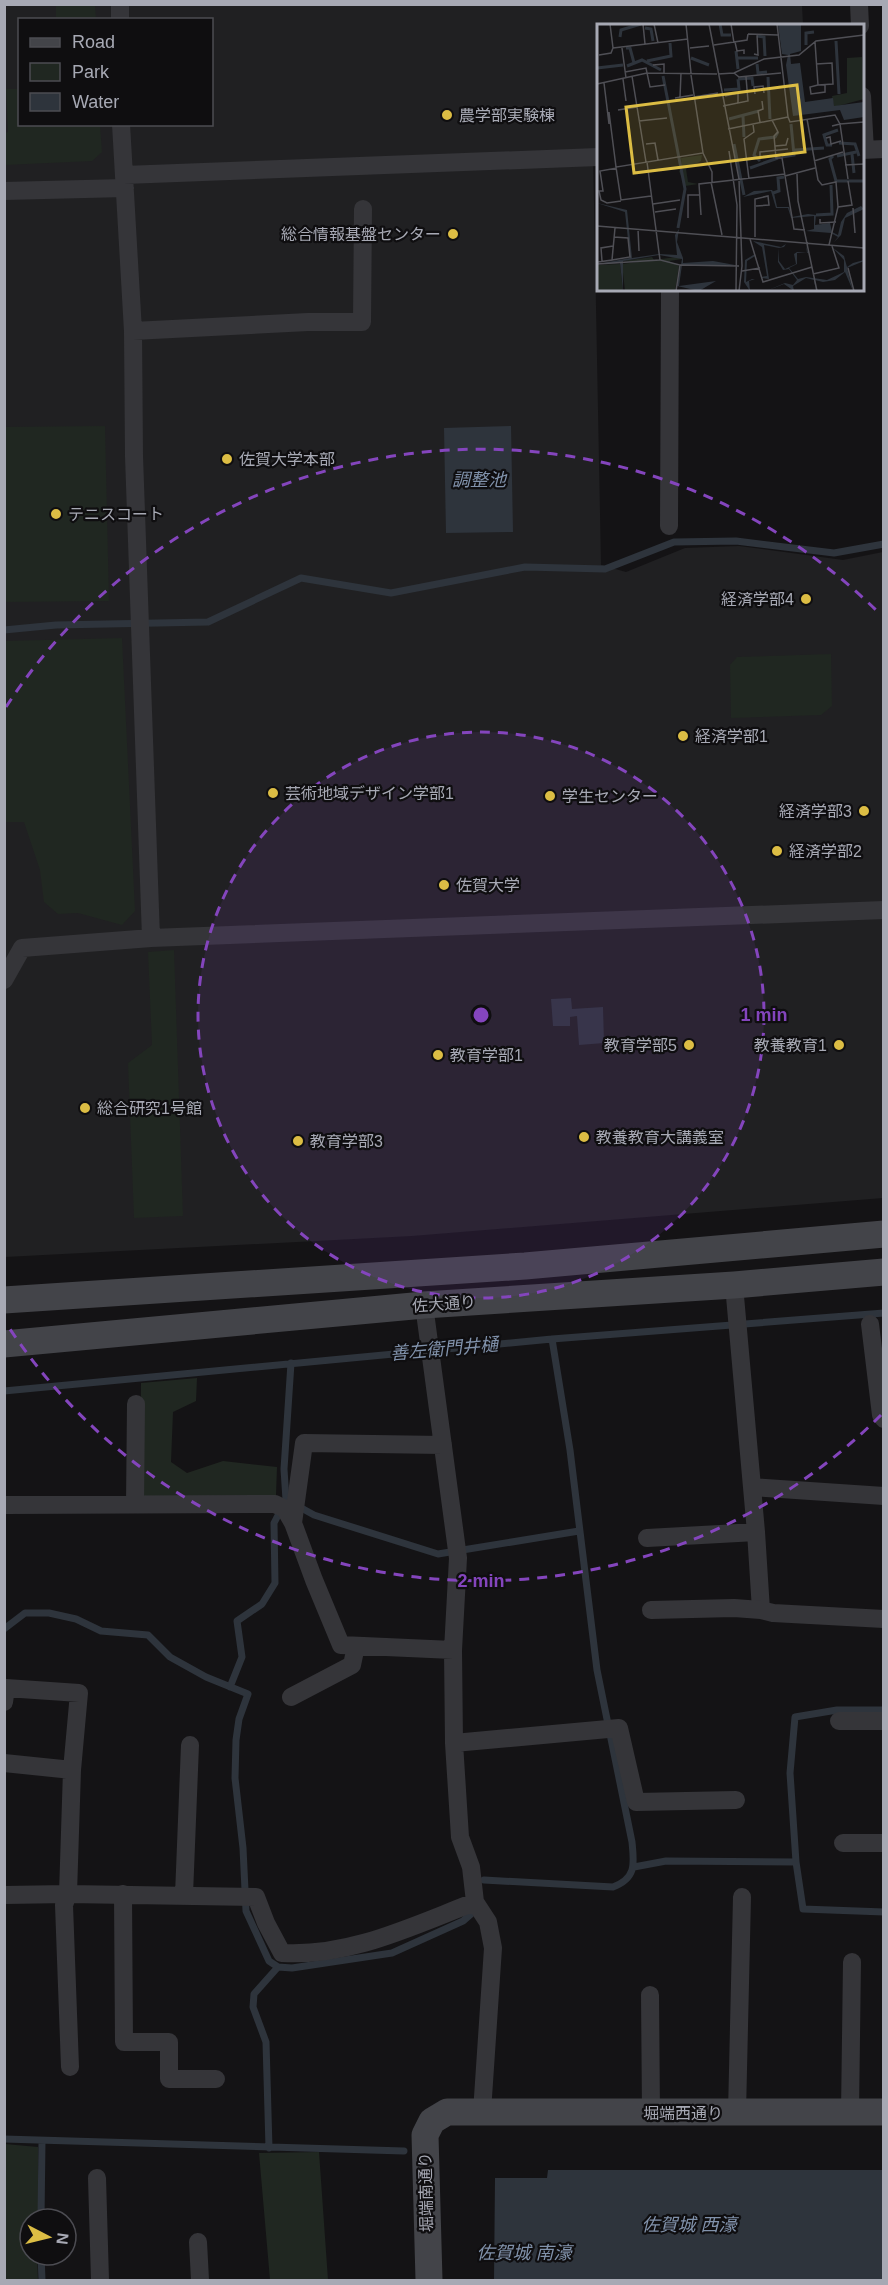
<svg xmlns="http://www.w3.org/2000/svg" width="888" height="2285" viewBox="0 0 888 2285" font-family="Helvetica,'Noto Sans JP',sans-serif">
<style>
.built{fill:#202022;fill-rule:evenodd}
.green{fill:#202721}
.water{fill:#2e343c}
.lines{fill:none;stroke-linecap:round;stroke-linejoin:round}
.stream{stroke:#2e343c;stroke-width:7}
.street{stroke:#353539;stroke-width:18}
.secondary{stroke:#434449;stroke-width:27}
.ring{fill:none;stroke:#8445bd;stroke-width:3;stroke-dasharray:10 8}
.poi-dot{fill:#dcbd44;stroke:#0f0e10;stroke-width:2}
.labels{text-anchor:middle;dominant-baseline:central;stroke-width:4.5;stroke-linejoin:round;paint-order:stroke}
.poi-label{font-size:16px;fill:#a7a9b4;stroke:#0f0e10;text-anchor:start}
.street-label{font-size:16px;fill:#a7a9b4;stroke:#0f0e10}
.water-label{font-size:18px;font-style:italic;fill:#8192ab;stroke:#0f0e10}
.inset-river{fill:none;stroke:#2e343c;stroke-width:3}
.inset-road{fill:none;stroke:#4f4f55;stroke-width:1.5}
.view{fill:#dcbd44;fill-opacity:0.15;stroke:#dcbd44;stroke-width:3}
.inset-edge{fill:none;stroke:#a7a9b4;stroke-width:3}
.centre{fill:#8445bd;stroke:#0f0e10;stroke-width:3}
.ring-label{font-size:18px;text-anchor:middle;font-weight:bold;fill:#8445bd;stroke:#0f0e10;stroke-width:4.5;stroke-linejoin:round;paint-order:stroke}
</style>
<rect width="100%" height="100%" fill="#141315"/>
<path class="built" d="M5,5H802L803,25L598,26V150L593,151L601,565L626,572L685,548L739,546L843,560L883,552V1198L412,1236L5,1257ZM20,20H212V124H20Z"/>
<path class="green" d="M56,5H95L96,19H56Z
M6,89H19L20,124L100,125L102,152L92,161L5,165V133L8,132Z
M105,426L109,601L5,602V427Z
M122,638L135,911L122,925L78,913L58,914L44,902L40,870L24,822H4L5,641Z
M831,654L832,706L821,715L731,718L730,665L737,657Z
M174,950L183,1216L134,1218L128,1063L152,1045L148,952Z
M197,1378L196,1401L173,1412L171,1462L187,1473L223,1461L277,1467L276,1495L140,1497L141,1383Z
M5,2144L38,2147V2219H30V2255H37L38,2280H5Z
M319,2152L328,2280H270L259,2153Z"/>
<path class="water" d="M511,426L513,532L446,533L444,428Z
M571,998L572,1009L603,1007L604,1043L579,1045L577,1016L570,1017V1026H553L551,999Z
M548,2170H883V2280H494L495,2178H547Z"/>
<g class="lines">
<path class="stream" d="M4,630L56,625L208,622L301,578L391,593L525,567L605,569L674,542L736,541L834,553L884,544
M4,1391L552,1339L884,1313
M296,1505L314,1515L438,1554L579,1531
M4,1629L25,1613H49L76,1619L101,1631L148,1635L170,1657L206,1677L248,1694L239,1719L236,1740L235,1778L243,1848L246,1911L269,1961L278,1967L292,1968L392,1953L463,1921L471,1914
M230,1687L242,1657L237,1621L262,1604L275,1583L274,1523L286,1500L284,1469L291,1363
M884,1710H837L795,1717L790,1773L796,1862L803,1909L884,1912
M634,1867L666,1861L796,1862
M484,1880L613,1887C637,1878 634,1863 632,1842L597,1670L570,1450L552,1339
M4,2139L404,2151
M269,2148L266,2042L253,2007L254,1994L278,1967
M41,2219L42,2141
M41,2255L42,2280"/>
<path class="street" d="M120,4V20
M859,4L860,26
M862,96L865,150
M121,124L133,331L134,456L151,938L884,910
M862,150L884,149
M124,175L598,157
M4,191L125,188
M133,331L308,322H362L363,209
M669,526L670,290
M4,980L22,948L151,938
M734,1285L756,1532L761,1610L773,1613L884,1619
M424,1305L458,1558L453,1650L454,1743L460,1837L471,1867L475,1902L488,1922L493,1948L482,2112
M870,1324L881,1415L884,1419
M752,1487L884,1496
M135,1504L136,1404
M4,1505L275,1504L285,1509L293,1523L314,1580L341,1645L453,1650
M293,1523L304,1443L443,1445
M647,1538L756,1532
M651,1610L734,1608L761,1610
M291,1697L352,1665L356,1646
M4,1702L6,1688L79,1693L72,1770L68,1894L64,1905L70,2067
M839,1721H884
M454,1743L619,1728L636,1802L736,1800
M4,1763L72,1770
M843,1843H884
M123,1894L124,2042H169V2079H216
M4,1895L68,1894L256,1897L266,1923L282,1953C350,1957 412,1926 475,1902
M184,1895L190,1745
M650,1995L651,2113
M850,2112L852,1962
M737,2113L742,1897
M97,2178L100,2280
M198,2242L200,2280"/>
<path class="secondary" d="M4,1300L525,1266L884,1234
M4,1344L424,1305L734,1285L884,1272
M429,2280L425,2135L432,2121L447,2112H884"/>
</g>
<circle cx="481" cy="1015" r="283" fill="#8445bd" fill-opacity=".12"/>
<g class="ring">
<circle cx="481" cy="1015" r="283"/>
<path d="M881 1415A566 566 0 0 1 6 1323M6 707A566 566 0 0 1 881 615"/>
</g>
<g class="poi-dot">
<circle cx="447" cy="115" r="6"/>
<circle cx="453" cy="234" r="6"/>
<circle cx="227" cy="459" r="6"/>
<circle cx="56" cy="514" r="6"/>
<circle cx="806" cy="599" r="6"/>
<circle cx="683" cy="736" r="6"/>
<circle cx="273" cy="793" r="6"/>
<circle cx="550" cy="796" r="6"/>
<circle cx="864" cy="811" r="6"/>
<circle cx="777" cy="851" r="6"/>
<circle cx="444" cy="885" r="6"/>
<circle cx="689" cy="1045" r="6"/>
<circle cx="839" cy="1045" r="6"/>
<circle cx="438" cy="1055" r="6"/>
<circle cx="85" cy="1108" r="6"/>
<circle cx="584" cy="1137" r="6"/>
<circle cx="298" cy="1141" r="6"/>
</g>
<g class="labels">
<g class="poi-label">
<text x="459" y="115">農学部実験棟</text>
<text x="441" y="234" text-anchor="end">総合情報基盤センター</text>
<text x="239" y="459">佐賀大学本部</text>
<text x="68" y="514">テニスコート</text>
<text x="794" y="599" text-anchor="end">経済学部4</text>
<text x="695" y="736">経済学部1</text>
<text x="285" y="793">芸術地域デザイン学部1</text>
<text x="562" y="796">学生センター</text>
<text x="852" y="811" text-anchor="end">経済学部3</text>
<text x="789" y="851">経済学部2</text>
<text x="456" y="885">佐賀大学</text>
<text x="677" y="1045" text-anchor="end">教育学部5</text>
<text x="827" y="1045" text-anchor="end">教養教育1</text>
<text x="450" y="1055">教育学部1</text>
<text x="97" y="1108">総合研究1号館</text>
<text x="596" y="1137">教養教育大講義室</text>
<text x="310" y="1141">教育学部3</text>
</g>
<g class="street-label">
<text transform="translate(444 1304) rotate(-4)">佐大通り</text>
<text x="683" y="2113">堀端西通り</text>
<text transform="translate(426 2192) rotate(-91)">堀端南通り</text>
</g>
<g class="water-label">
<text x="479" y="480">調整池</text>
<text transform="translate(444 1349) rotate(-5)">善左衛門井樋</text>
<text x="689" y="2225">佐賀城 西濠</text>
<text x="524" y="2253">佐賀城 南濠</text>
</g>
</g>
<g transform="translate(597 24)">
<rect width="267" height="267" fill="#141315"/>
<path d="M265,33L267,75L237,83L235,72L250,69V34ZM105,131L104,137L89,145L91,158L101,160L88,162L82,147L85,145L84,134ZM55,233L57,236L79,233L85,235L72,237L82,242L78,267H28L25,240L40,238L26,237ZM23,240L26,267H0V241Z" fill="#202721"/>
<path d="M204,0V27L193,30L194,40L203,39L208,78L236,74L237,82L267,78V93L247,96L243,86L196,92L189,41L191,31L185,30L181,1ZM175,166L177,169L180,183H192L195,193L211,190L219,191L218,201L233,199L235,208L241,211L244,198L250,189L264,182L267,185L248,194L244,211L237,218L241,213L234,209L209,207L217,205V192L194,194L191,184H179L174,167L146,173L157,167ZM0,179L30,186L35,234L62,230L80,231L78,211L82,205L80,218L86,234V239L116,237L138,241H85L82,262L119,257L102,267L80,262L85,235L62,231L26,237V267L23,239L0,240L33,234L28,188ZM156,217L184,223L189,220L187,223L182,224V237L188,245L199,240L197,230L200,228L210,229L209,221L211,229H200V240L192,244L201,255L209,253L230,256L247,248V236L236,224L247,232L250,243L256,239L267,236V237L250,244L256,267L248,248L238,256L226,258L218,256L219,267L217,256L209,254L196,262L197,267L187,260L169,267L188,259L196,261L200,256L192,245L186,246L183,241L181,238L182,224L167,221L172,255L165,254L158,232L155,234L150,237L149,258L155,255H158L152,257L153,267L147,258L148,236L158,230L164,253L170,252L165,223Z" fill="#2e343c"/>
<path class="inset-river" d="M123,0L125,11H134M48,4L54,5L56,17M160,12L167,13L168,32M23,13L24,6L44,0M239,17L242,70M209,21V9L217,8M29,24H33L37,39M139,27L141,45M94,34L112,41M140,34H161M50,37L74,32L73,19M160,40L161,49L170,48M30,42L45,36L64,46M0,44L26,41M66,52L88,165L81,204M171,53L173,95M141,55L155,54L156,62M127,66L142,65L141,55M146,92L147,113M132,95L162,87M242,119L258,120L262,132M137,120L147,171M235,121H230L227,111L241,106M198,126L227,124M255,130L257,149M236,132L233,135L239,157H267M240,132L259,128M185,133L197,131L194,100M163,137L157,131L162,115L178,113L181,108M153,144L181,134M176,169L182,167L181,154L187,153M219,191L235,190L234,161"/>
<path class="inset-road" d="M46,0L48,20M57,0L61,19M89,0L94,49M112,0L142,155L145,242L142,267M134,0L137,19M180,0L191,93M151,10L181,11M138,18L140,27L147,26V30M218,18L221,61L236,60L235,39L219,40M117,21L150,16L151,10M16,24L91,15M25,24L29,54M93,24L112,22M157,30L161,31L160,10M2,31L14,29L16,24L13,0M56,41L67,40V49M28,48L49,44L53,63L68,61M137,49L142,53L184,49M121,50L137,49L167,35L202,31L219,17L267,11M35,52L49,138M26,55L29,77M7,59L12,100M0,60L50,49L120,50M221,61L213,63L214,70L228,68V61M158,70L157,63L166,62L167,69M128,72L141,69V79M83,73L84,49M97,73L121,69M78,74L96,71M126,82L151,77L149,53M21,86L40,83M12,88L19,143M191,93L193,98L238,91L243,100L267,98M210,95L221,156L225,161L239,158L241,183L232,221M175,96L181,108L177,112L179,134H185L197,205L208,206M42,97L70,94M163,98L161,87L166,85L165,77M235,102L243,100L251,155M131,105L191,93M229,114L233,113L234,120L244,117M49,120L58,119L61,136M178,122L189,121L191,114M132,127L140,181L139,267M106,129L115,148V158M163,133V128L191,125M217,137L246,128M50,138L63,236L83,241L79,267M248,141L267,140M20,144L3,147L6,167H2L4,176L10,179L24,177M200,150L201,177L220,267M188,152L218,144M152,155L147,115L157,108L156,100M114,158L125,211M54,172L24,176L19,143L106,129L94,51M56,180L83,176M241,183L255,181L251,157M256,184L258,209M58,188L79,185M104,191L102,160L188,150M91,194V171H103M223,195V199L239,198M0,202L267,224M41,205L42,227M158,213V175L171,172L172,181L159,182M153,215L166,258L215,243M15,236L33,233L31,214L17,213M5,237L4,224L16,222M1,238L15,236L18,204M0,240L63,236M83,241L142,242M251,244L257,267M145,247L163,244M216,250L242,244L235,222"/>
<path class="view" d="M200,61L208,128L37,149L29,83Z"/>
<rect width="267" height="267" class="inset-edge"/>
</g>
<circle cx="481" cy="1015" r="9" class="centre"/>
<g class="ring-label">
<text x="764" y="1021">1 min</text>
<text x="481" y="1587">2 min</text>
</g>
<rect width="888" height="2285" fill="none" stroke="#a7a9b4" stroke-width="12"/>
<rect x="18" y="18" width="195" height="108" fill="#0f0e10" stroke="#4c4c52" stroke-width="1.5"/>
<rect x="30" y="38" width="30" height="9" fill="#434449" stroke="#4c4c52" stroke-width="1.5"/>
<text x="72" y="48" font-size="18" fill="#a7a9b4">Road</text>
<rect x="30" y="63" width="30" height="18" fill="#202721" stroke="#4c4c52" stroke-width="1.5"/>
<text x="72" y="78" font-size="18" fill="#a7a9b4">Park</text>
<rect x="30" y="93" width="30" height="18" fill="#2e343c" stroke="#4c4c52" stroke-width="1.5"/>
<text x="72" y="108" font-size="18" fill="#a7a9b4">Water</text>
<g transform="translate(48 2237) rotate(97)"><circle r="28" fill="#0f0e10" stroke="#4c4c52" stroke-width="1.5"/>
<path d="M0-4.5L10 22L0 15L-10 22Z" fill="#dcbd44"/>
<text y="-9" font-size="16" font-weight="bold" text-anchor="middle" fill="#a7a9b4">N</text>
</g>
</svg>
